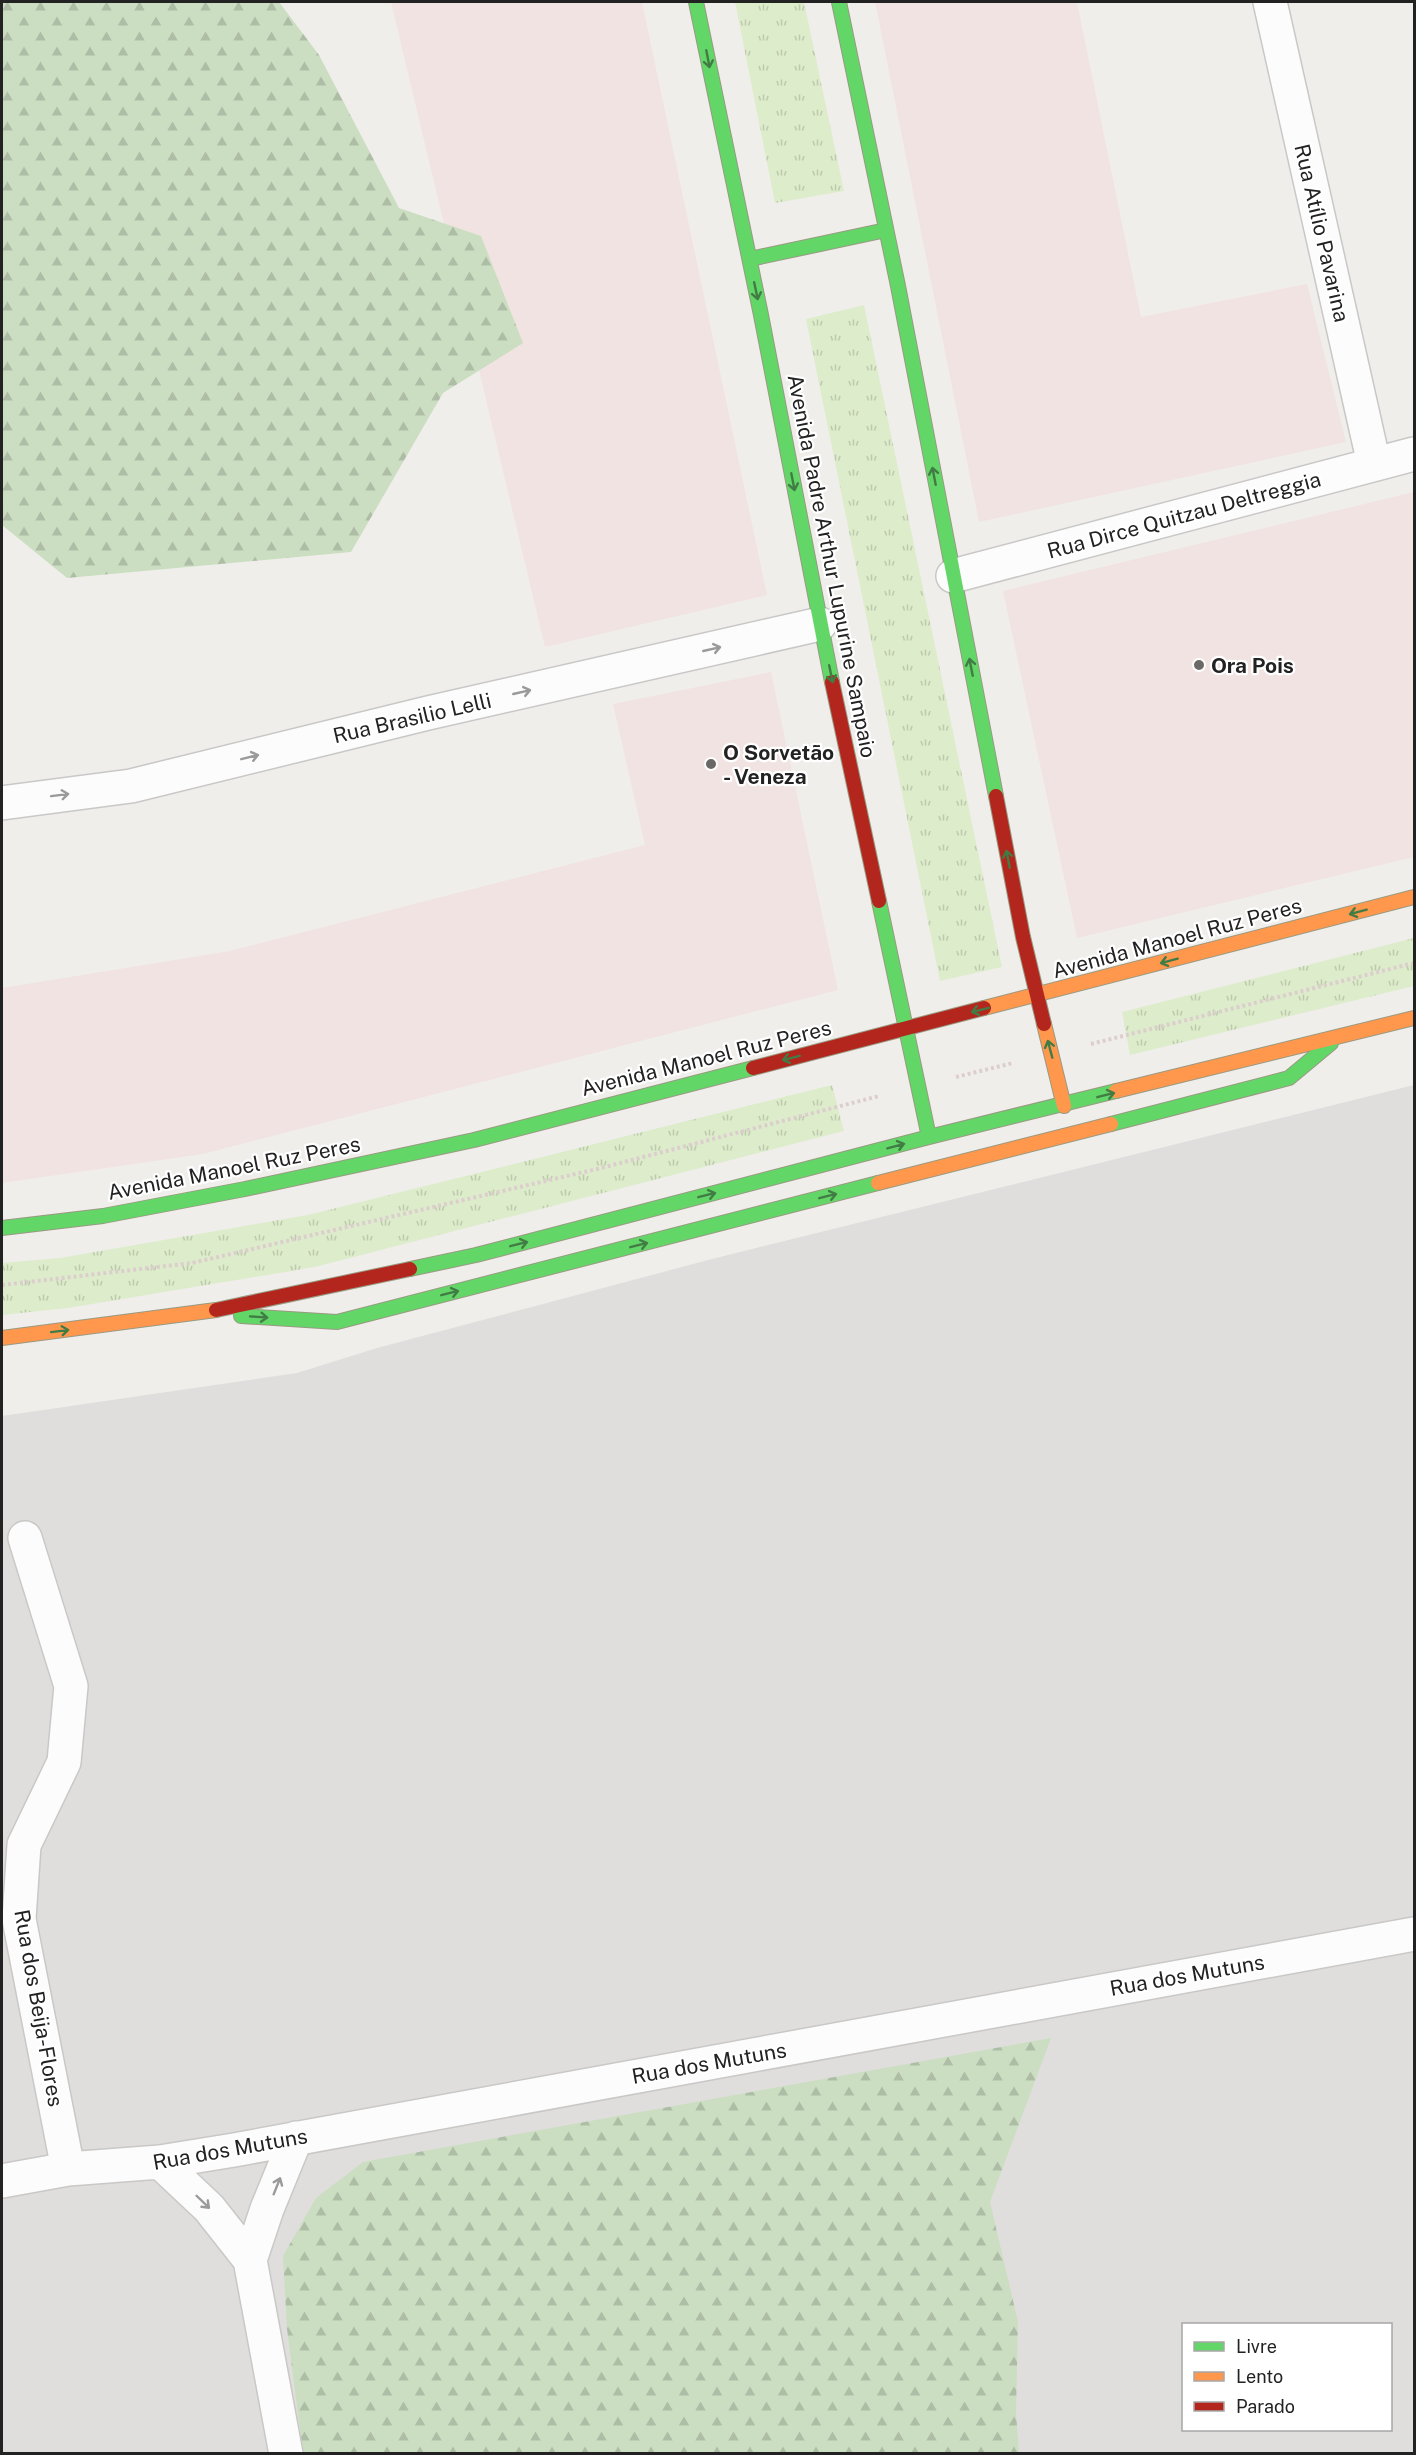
<svg xmlns="http://www.w3.org/2000/svg" width="1416" height="2455" viewBox="0 0 1416 2455" font-family="'Public Sans',sans-serif">
<style>
.residential{fill:#dfdedc;fill-rule:evenodd}
.commercial{fill:#f1e3e1}
.grass{fill:url(#grass-tufts)}
.forest{fill:url(#forest-firs)}
.lines{fill:none;stroke-linecap:round;stroke-linejoin:round}
.street-casing{stroke:#c9c8c7;stroke-width:36}
.fast-casing{stroke:#999a82;stroke-width:16}
.slow-casing{stroke:#999a82;stroke-width:16}
.jam-casing{stroke:#999a82;stroke-width:16}
.path{stroke:#dccecd;stroke-width:4;stroke-dasharray:3 3;stroke-linecap:butt}
.street{stroke:#fdfcfc;stroke-width:33}
.fast{stroke:#63d668;stroke-width:14}
.slow{stroke:#ff974d;stroke-width:14}
.jam{stroke:#b3261e;stroke-width:14}
.oneway{stroke:#427c45}
.oneway2{stroke:#9a9a9a}
.poi-dot{fill:#6a6968;stroke:#fff;stroke-width:2}
.labels{text-anchor:middle;dominant-baseline:central;stroke-width:4.5;stroke-linejoin:round;paint-order:stroke}
.street-label{font-size:21px;fill:#222;stroke:#fff}
.poi-label{font-size:21px;font-weight:bold;fill:#222;stroke:#fff;text-anchor:start}
</style>
<defs>
<pattern id="grass-tufts" width="24" height="20" patternUnits="userSpaceOnUse" patternTransform="scale(1.5)"><rect width="24" height="20" fill="#ddeccb"/><path d="M3 7l-1-3M5 7V3M7 7l1-3M15 17l-1-3M17 17v-4M19 17l1-3" fill="none" stroke="#bdcaae"/></pattern>
<pattern id="forest-firs" width="22" height="20" patternUnits="userSpaceOnUse" patternTransform="scale(1.5)"><rect width="22" height="20" fill="#cbdec1"/><path d="M5 1l3.5 6h-7zM16 11l3.5 6h-7z" fill="#aebea6"/></pattern>
</defs>
<rect width="100%" height="100%" fill="#f0eeeb"/>
<path class="residential" d="M1414,1085V2453H2V1416L297,1373L377,1348L712,1259ZM1184,2324H1390V2430H1184Z"/>
<path class="commercial" d="M391,2H642L767,595L545,647Z
M875,2H1077L1141,317L1307,284L1346,442L979,522Z
M1414,492V857L1077,938L1003,591Z
M771,672L838,990L203,1154L2,1183V988L230,951L645,845L613,704Z"/>
<path class="grass" d="M735,2H804L844,191L775,203Z
M864,305L1002,967L940,981L806,319Z
M1414,938V986L1130,1055L1122,1012Z
M832,1085L844,1131L315,1267L68,1308L2,1315V1263L60,1258L308,1215Z"/>
<path class="forest" d="M2,2H279L319,55L399,208L481,236L523,343L443,393L351,552L67,578L2,525Z
M1051,2038L990,2202L1018,2322L1016,2413L1019,2453H303L287,2329L283,2256L316,2198L363,2162Z"/>
<g class="lines">
<g class="street-casing">
<path id="street" d="M1270,2L1374,464
M953,576L1414,454
M2,803L131,786L428,713L820,624
M25,1538L71,1686L64,1762L24,1845L19,1919L68,2169
M160,2162L209,2208L250,2260L286,2454
M2,2181L68,2169L160,2162L234,2150L1414,1934
M250,2260L267,2209L296,2138"/>
</g>
<g class="fast-casing">
<path id="fast" d="M696,2L761,315L832,682
M839,2L898,286L996,796
M750,259L886,230
M879,901L929,1137
M1111,1124L1289,1078L1331,1043
M2,1228L103,1216L245,1189L474,1140L753,1068
M410,1269L476,1255L929,1137L1116,1091
M241,1316L337,1322L878,1183"/>
</g>
<g class="slow-casing">
<path id="slow" d="M984,1008L1414,897
M1044,1024L1064,1106
M1116,1091L1414,1018
M878,1183L1111,1124
M2,1338L216,1310"/>
</g>
<g class="jam-casing">
<path id="jam" d="M832,682L879,901
M996,796L1023,937L1044,1024
M753,1068L984,1008
M216,1310L410,1269"/>
</g>
<path class="path" d="M1091,1044L1414,963
M956,1077L1013,1063
M2,1285L192,1263L597,1169L879,1096"/>
<use href="#street" class="street"/>
<use href="#fast" class="fast"/>
<use href="#slow" class="slow"/>
<use href="#jam" class="jam"/>
</g>
<defs><path id="oneway-shaft" d="M-6 0H5M1.5-3L5.5 0L1.5 3" fill="none" stroke-width="1.6" stroke-linecap="round" stroke-linejoin="round" transform="scale(1.5)"/></defs>
<g class="oneway">
<use href="#oneway-shaft" transform="translate(708 59) rotate(79)"/>
<use href="#oneway-shaft" transform="translate(756 291) rotate(78)"/>
<use href="#oneway-shaft" transform="translate(934 476) rotate(-101)"/>
<use href="#oneway-shaft" transform="translate(793 482) rotate(79)"/>
<use href="#oneway-shaft" transform="translate(971 667) rotate(-101)"/>
<use href="#oneway-shaft" transform="translate(831 674) rotate(78)"/>
<use href="#oneway-shaft" transform="translate(1008 859) rotate(-101)"/>
<use href="#oneway-shaft" transform="translate(1358 912) rotate(165)"/>
<use href="#oneway-shaft" transform="translate(1169 961) rotate(165)"/>
<use href="#oneway-shaft" transform="translate(980 1010) rotate(166)"/>
<use href="#oneway-shaft" transform="translate(1050 1049) rotate(-105)"/>
<use href="#oneway-shaft" transform="translate(791 1058) rotate(166)"/>
<use href="#oneway-shaft" transform="translate(1106 1095) rotate(-14)"/>
<use href="#oneway-shaft" transform="translate(896 1146) rotate(-15)"/>
<use href="#oneway-shaft" transform="translate(707 1195) rotate(-14)"/>
<use href="#oneway-shaft" transform="translate(828 1196) rotate(-14)"/>
<use href="#oneway-shaft" transform="translate(519 1244) rotate(-14)"/>
<use href="#oneway-shaft" transform="translate(639 1245) rotate(-14)"/>
<use href="#oneway-shaft" transform="translate(450 1293) rotate(-14)"/>
<use href="#oneway-shaft" transform="translate(259 1317) rotate(4)"/>
<use href="#oneway-shaft" transform="translate(60 1331) rotate(-7)"/>
</g>
<g class="oneway2">
<use href="#oneway-shaft" transform="translate(712 649) rotate(-13)"/>
<use href="#oneway-shaft" transform="translate(522 692) rotate(-13)"/>
<use href="#oneway-shaft" transform="translate(250 757) rotate(-14)"/>
<use href="#oneway-shaft" transform="translate(60 795) rotate(-7)"/>
<use href="#oneway-shaft" transform="translate(277 2186) rotate(-68)"/>
<use href="#oneway-shaft" transform="translate(203 2202) rotate(44)"/>
</g>
<g class="poi-dot">
<circle cx="1199" cy="665" r="6"/>
<circle cx="711" cy="764" r="6"/>
</g>
<g class="labels">
<g class="street-label">
<text transform="translate(1322 233) rotate(77)">Rua Atílio Pavarina</text>
<text transform="translate(1184 515) rotate(-15)">Rua Dirce Quitzau Deltreggia</text>
<text transform="translate(832 566) rotate(79)">Avenida Padre Arthur Lupurine Sampaio</text>
<text transform="translate(412 718) rotate(-13)">Rua Brasilio Lelli</text>
<text transform="translate(1177 938) rotate(-15)">Avenida Manoel Ruz Peres</text>
<text transform="translate(706 1058) rotate(-14)">Avenida Manoel Ruz Peres</text>
<text transform="translate(234 1168) rotate(-11)">Avenida Manoel Ruz Peres</text>
<text transform="translate(1187 1975) rotate(-10)">Rua dos Mutuns</text>
<text transform="translate(39 2008) rotate(80)">Rua dos Beija-Flores</text>
<text transform="translate(709 2063) rotate(-10)">Rua dos Mutuns</text>
<text transform="translate(230 2149) rotate(-10)">Rua dos Mutuns</text>
</g>
<g class="poi-label">
<text x="1211" y="665">Ora Pois</text>
<text x="723" y="752">O Sorvetão<tspan x="723" dy="24">- Veneza</tspan></text>
</g>
</g>
<rect width="1416" height="2455" fill="none" stroke="#222222" stroke-width="6"/>
<rect x="1182" y="2323" width="210" height="108" fill="#ffffff" stroke="#a7a7a7" stroke-width="1.5"/>
<rect x="1194" y="2342" width="30" height="9" fill="#63d668" stroke="#a7a7a7" stroke-width="1.5"/>
<text x="1236" y="2353" font-size="18" fill="#222222">Livre</text>
<rect x="1194" y="2372" width="30" height="9" fill="#ff974d" stroke="#a7a7a7" stroke-width="1.5"/>
<text x="1236" y="2383" font-size="18" fill="#222222">Lento</text>
<rect x="1194" y="2402" width="30" height="9" fill="#b3261e" stroke="#a7a7a7" stroke-width="1.5"/>
<text x="1236" y="2413" font-size="18" fill="#222222">Parado</text>
</svg>
